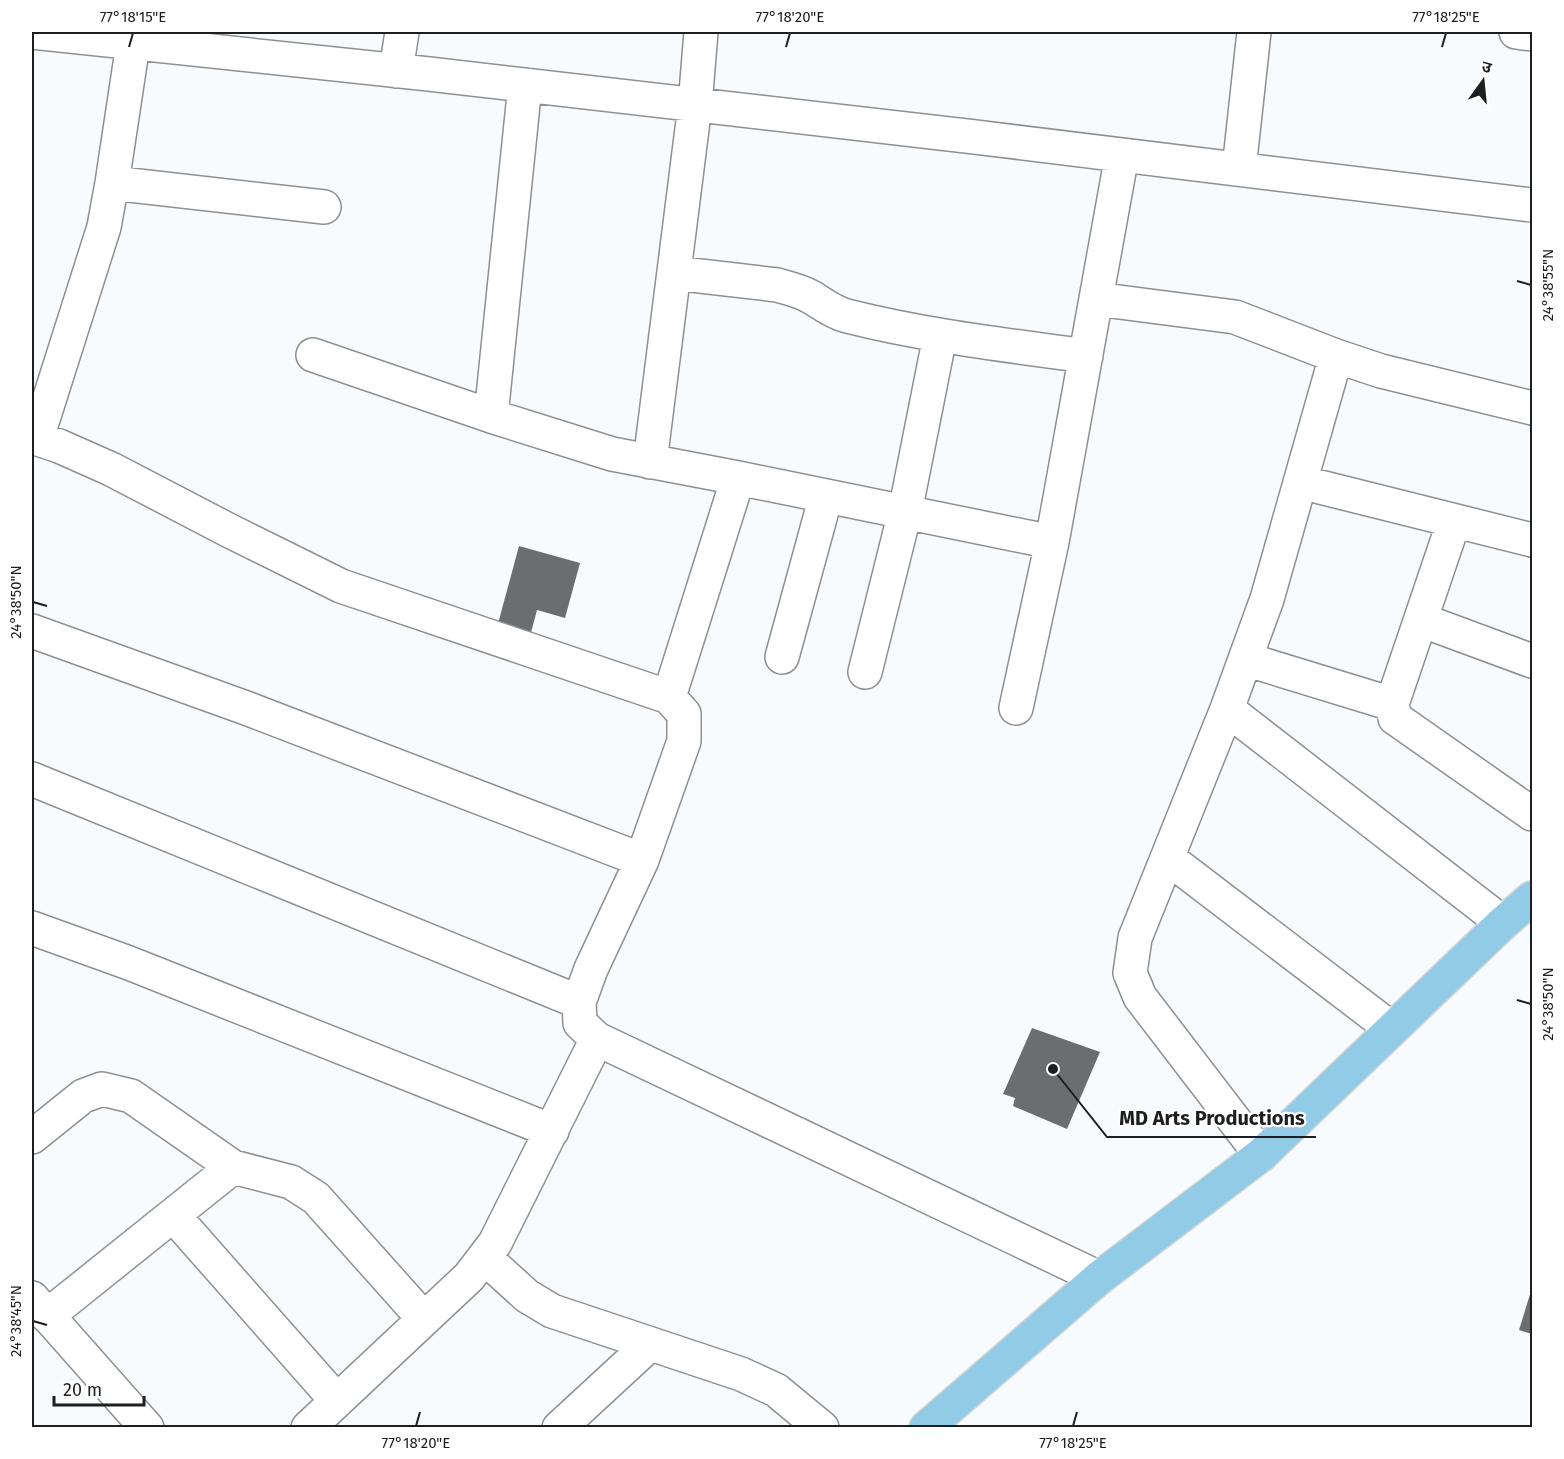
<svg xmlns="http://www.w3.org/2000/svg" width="1564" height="1459" viewBox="0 0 1564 1459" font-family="'Fira Sans','Noto Sans Devanagari',sans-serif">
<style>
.building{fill:#6b6e70}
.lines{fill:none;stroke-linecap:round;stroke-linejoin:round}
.minor-casing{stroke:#8d9092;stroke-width:36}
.major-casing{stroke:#d6d6d7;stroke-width:36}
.minor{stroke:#fff;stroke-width:33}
.major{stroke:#91cbe6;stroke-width:33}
.ticks{fill:none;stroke:#1d1e1f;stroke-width:2}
.leader{fill:none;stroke:#1d1e1f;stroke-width:2}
.callout-dot{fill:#1d1e1f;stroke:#fff;stroke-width:2}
.callout-label{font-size:20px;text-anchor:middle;font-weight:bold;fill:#1d1e1f;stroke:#fff;stroke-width:4.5;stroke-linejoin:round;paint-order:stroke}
.neatline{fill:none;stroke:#1d1e1f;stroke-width:2}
.ticks-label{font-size:15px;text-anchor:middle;fill:#1d1e1f}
</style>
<rect width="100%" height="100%" fill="#f7fbfe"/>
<path class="building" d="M519,546L580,563L565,618L537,610L529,640L496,631Z
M1032,1028L1100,1052L1067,1129L1013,1106L1015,1098L1003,1094Z
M1532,1288V1334L1519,1330Z"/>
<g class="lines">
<g class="minor-casing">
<path id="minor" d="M32,32L429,74L975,137L1532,205
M1516,32L1532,34
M396,71L402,32
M1239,169L1254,32
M112,183L324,207
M674,273L777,285C788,288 801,291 811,297C823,304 834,313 847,316C926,336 1006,345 1086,356
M1096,299L1235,317L1336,356L1381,371L1532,408
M313,355L491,416L612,454L738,478L1052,542
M491,416L525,85
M32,437L59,446L111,469L230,531L341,586L669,697L684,714V741L642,860L591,969L579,1002L580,1023L597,1039L1099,1278
M37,438L104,227L112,183L133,44
M650,462L695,105L701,32
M1300,482L1532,540
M1454,521L1392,704L1395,718L1532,814
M1421,620L1532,661
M32,631L246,708L642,860
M782,657L826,496
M1245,659L1392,704
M865,672L905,512L940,336
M669,697L738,478
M1016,708L1052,542L1122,155
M1227,709L1503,923
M32,779L579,1002
M1168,858L1392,1029
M32,928L129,963L552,1131
M32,1137L83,1096L102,1089L131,1096L233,1167L291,1182L316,1198L424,1319
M1261,1155L1140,997L1130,973L1135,938L1227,709L1267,599L1336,356
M173,1215L337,1401
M484,1257L527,1296L552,1311L741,1374L776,1390L822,1428
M32,1298L147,1428
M47,1316L233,1167
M308,1428L469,1277L495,1243L597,1039
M559,1428L650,1344"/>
</g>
<g class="major-casing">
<path id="major" d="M926,1428L1099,1278L1261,1155L1503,923L1532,898"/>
</g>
<use href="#minor" class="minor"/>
<use href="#major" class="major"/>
</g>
<path class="ticks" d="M129,47L133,33M786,47L790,33M1442,47L1446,33M1517,281L1531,285M33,602L47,606M1517,1000L1531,1004M33,1321L47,1325M416,1426L420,1412M1073,1426L1077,1412"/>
<path class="leader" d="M1053 1069L1107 1137H1316"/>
<circle class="callout-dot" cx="1053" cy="1069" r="6"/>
<g class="callout-label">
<text x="1212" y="1125">MD Arts Productions</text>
</g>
<rect width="1564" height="1459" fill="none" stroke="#ffffff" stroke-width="66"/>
<g transform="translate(1483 81) rotate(15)" stroke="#ffffff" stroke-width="4.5" paint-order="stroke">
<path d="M0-4.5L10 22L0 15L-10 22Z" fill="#1d1e1f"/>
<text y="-9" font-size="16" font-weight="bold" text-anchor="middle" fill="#1d1e1f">उ</text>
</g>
<path d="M54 1396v9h90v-9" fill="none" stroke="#1d1e1f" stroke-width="3"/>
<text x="63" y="1396" font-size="18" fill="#1d1e1f" stroke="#ffffff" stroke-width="4.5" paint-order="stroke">20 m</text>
<rect x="33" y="33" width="1498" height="1393" class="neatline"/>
<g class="ticks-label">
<text x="133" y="22">77°18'15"E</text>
<text x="790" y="22">77°18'20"E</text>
<text x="1446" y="22">77°18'25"E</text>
<text transform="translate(1548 285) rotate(-90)" y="5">24°38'55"N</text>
<text transform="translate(16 602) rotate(-90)" y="5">24°38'50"N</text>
<text transform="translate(1548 1004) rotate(-90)" y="5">24°38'50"N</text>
<text transform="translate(16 1321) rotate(-90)" y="5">24°38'45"N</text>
<text x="416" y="1448">77°18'20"E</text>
<text x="1073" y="1448">77°18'25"E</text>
</g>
</svg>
